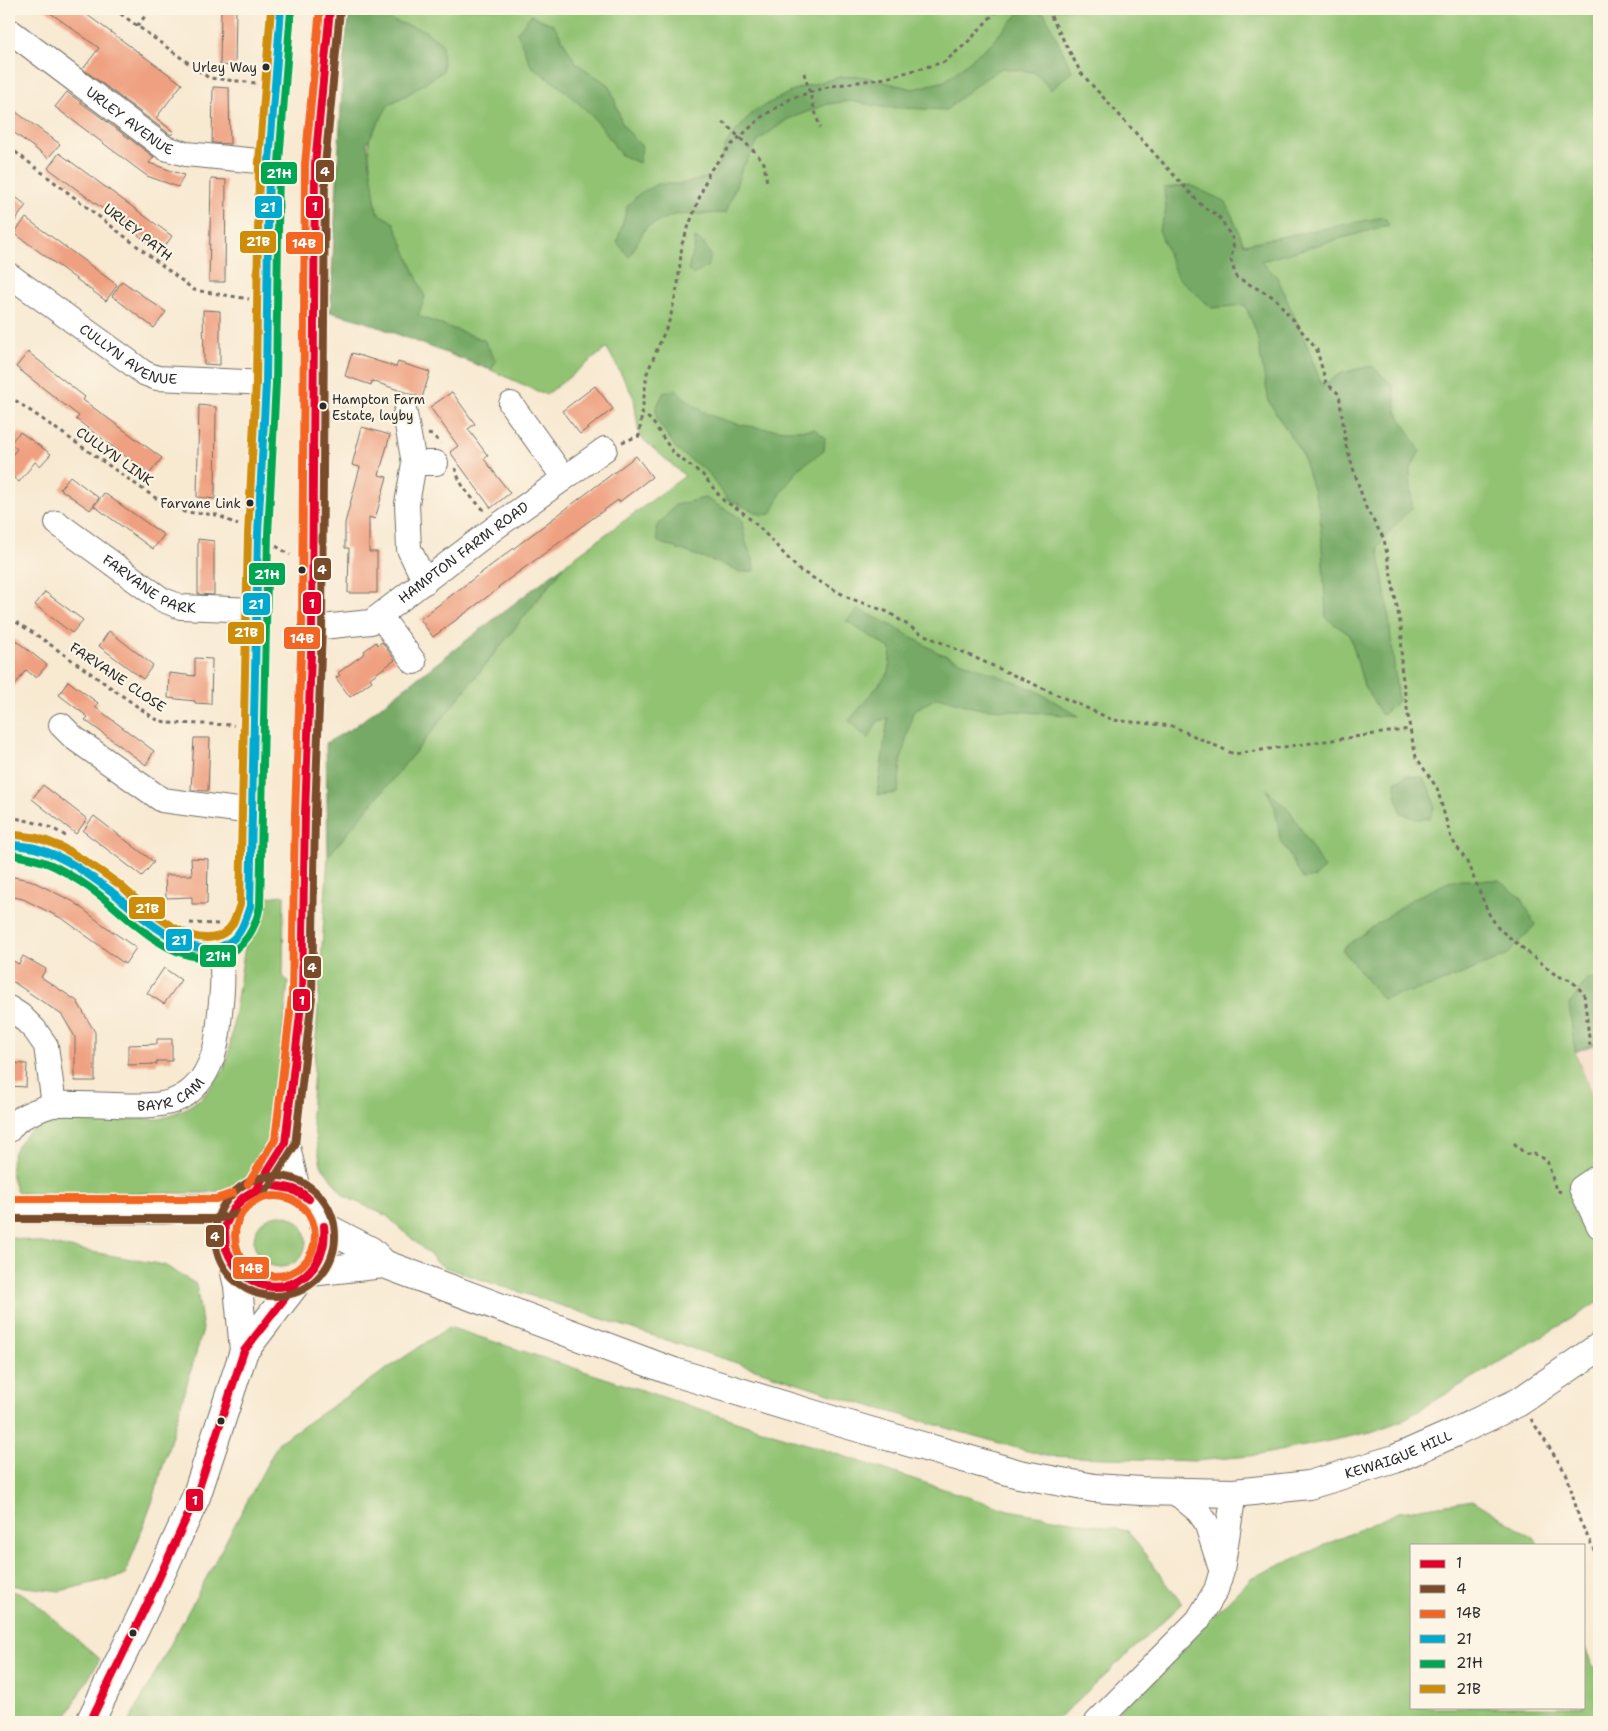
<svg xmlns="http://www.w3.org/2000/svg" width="1608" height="1731" viewBox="0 0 1608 1731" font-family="'Shantell Sans',sans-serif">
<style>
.built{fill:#f4d3c0}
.green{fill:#92c373;stroke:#5e774f}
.forest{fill:#75a965;stroke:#506a48}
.building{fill:#efa080}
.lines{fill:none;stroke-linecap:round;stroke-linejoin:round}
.minor-casing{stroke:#736e65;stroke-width:26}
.highway-casing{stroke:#736e65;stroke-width:30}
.path{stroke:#736e65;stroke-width:3;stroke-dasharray:4 4;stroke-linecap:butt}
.minor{stroke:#fff;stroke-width:24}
.highway{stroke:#fff;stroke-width:28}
.bus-1-casing{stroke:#fcf5e5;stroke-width:11}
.bus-2-casing{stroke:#fcf5e5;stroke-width:11}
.bus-3-casing{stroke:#fcf5e5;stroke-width:11}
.bus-4-casing{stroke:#fcf5e5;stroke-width:11}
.bus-5-casing{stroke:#fcf5e5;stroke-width:11}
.bus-6-casing{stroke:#fcf5e5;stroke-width:11}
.bus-1{stroke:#e4002b;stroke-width:8}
.bus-2{stroke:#7a4b2a;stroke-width:8}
.bus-3{stroke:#f26522;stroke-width:8}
.bus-4{stroke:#00a9ce;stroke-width:8}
.bus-5{stroke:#00a651;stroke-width:8}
.bus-6{stroke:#ce8d09;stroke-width:8}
.bus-dot{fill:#2b2b2b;stroke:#fcf5e5;stroke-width:2}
.labels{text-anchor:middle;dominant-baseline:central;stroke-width:4.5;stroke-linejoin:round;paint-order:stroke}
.bus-label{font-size:13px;fill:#2b2b2b;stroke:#fcf5e5;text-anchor:end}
.street-label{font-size:14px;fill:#2b2b2b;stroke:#fcf5e5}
.line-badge{stroke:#fcf5e5;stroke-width:2}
.badge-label{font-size:14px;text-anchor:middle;font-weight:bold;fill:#fff}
</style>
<rect width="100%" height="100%" fill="#fcf5e5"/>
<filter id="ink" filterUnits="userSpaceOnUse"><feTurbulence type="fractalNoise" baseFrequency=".02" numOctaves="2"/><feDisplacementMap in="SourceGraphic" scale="10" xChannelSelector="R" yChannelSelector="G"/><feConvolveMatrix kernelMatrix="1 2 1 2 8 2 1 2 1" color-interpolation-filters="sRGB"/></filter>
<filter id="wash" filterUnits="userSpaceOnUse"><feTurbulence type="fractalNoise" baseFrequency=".0096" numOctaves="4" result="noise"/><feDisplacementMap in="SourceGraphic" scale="20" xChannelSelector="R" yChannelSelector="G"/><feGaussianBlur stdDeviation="1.12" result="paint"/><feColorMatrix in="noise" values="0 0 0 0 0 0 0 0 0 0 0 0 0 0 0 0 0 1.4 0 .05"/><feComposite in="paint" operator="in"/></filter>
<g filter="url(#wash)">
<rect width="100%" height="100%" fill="#f8e9d1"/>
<path class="built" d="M1599,1043V1115L1575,1051Z"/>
<path class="green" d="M372,9H1599V1043L1575,1052L1599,1115V1302L1401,1421L1371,1432L1324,1442L1259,1455L1196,1461L1045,1456L856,1402L443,1267L387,1216L344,1196L321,1165L311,1114L328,856L420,746L568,562L685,476L639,436L634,398L607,348L546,395L491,370L363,321L374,10Z
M284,895L283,976L288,981L275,1126C266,1152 256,1181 227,1189C220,1192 212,1191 204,1193H18C0,1158 19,1132 53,1119H160L185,1109L203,1097L224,1070L229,1052L245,946L241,943L259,898Z
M254 1241a26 26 0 1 1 52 0a26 26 0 1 1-52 0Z
M9,1237L164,1265L196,1284L203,1329L153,1500L125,1575L60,1591L9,1585Z
M449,1327L1008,1510L1128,1531L1182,1604L1054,1722H129L279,1442Z
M1473,1500L1536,1540L1538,1545H1412V1707H1584V1646L1599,1679V1722H1107L1251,1578L1401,1511Z
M9,1590L27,1596L100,1659L63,1722H9Z"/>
<path class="forest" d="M350,9H372L393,21L424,30L442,44L443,71L407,95L389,104L367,143L377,212L394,223L425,297L418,316L484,340L496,361L491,370L363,321L330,312L344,52Z
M1023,9L1045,14L1072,71L1051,90L1034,72L1001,68L972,88L946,110L882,107L851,101L828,104L788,119L759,140L742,169L726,213L673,215L646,227L629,257L617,242L628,205L639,194L657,184H681L714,176L727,142L754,111L796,89L839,77L860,76L913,89L945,81L990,44Z
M531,15L554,25L576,63L610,86L622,124L642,147L639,163L621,155L600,125L585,109L559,86L531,66L517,32Z
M1190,185L1226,202L1244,244L1384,217L1389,225L1261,261L1277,277L1308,348L1322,386L1341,373L1372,366L1393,386L1397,412L1420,451L1410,470L1412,508L1393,527L1378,548L1388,610L1398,701L1382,715L1364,686L1350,635L1326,618L1320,512L1302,454L1269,402L1256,331L1245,305L1212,308L1177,277L1159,230L1166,211L1164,188Z
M695,238C704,242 708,248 711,257L707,267L693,275L688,270L694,249Z
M676,390C686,399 697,409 710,415C742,428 780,432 814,429L825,437L824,451L799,468L781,493L771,514L762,515L727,499L708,472L677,450L657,420L656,408L664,392Z
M705,498L741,518L746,543L753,560L754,571L740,572L727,566L658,542L656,528L675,505Z
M568,562L420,746L328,856L326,743L354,727Z
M858,609L891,625L937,652L1035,690L1079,716L976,708L938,697L913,711L901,761L898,793L877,795L888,718L878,721L868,739L849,721L889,672L891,649L846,621Z
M1407,776L1422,777L1431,791L1435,807L1430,818L1417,819L1401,813L1397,798L1396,781Z
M1266,789L1290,811L1324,868L1316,877L1303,879L1280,839L1275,807Z
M1453,880H1499L1522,899L1535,925L1506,956L1432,986L1382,999L1342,949L1412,899Z
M1587,979L1599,980V1042L1575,1051L1569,1005Z"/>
<g id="blocks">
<path class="building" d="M45,9H79L182,84L156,118L174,132L171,135L83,69L99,48Z
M221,9H236L235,66L220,65Z
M213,87L229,88L230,144L212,143Z
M67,92L154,157L149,163L184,175L178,187L147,176L55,107Z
M9,107L60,144L48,158L9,129Z
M59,153L172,236L161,252L48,168Z
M211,179L226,180L225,282H209Z
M9,192L26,205L9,230Z
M26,218L117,285L106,301L14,233Z
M122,281L166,312L154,328L112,296Z
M203,310L220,311V365L204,364Z
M28,352L85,397L83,400L162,458L149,474L76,419L79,416L16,367Z
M352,353L396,367L398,362L430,372L422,398L372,381L371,385L345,376Z
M595,386L613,409L580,434L562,411Z
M452,392L475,424L468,429L488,456L484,459L510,493L491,508L450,452L458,446L430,407Z
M199,405L216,407L215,499L197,497Z
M362,427L390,435L379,475L387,477L375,519L369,517V552H377V593H348L349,548H345V523L360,467L352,465Z
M20,432L51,454L40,466L35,462L19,482L9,474V459L17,449L10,443Z
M636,456L652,477L619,502L618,500L498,587L499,588L433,637L420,619Z
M70,476L99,498L90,510L60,489Z
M104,493L164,535L153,549L94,506Z
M198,539L214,541V595L198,594Z
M45,592L83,620L72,633L35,605Z
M109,631L153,665L143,679L99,646Z
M9,635L47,665L36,678L26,670L9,693Z
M376,642L378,645L382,642L395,660L370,678L372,681L350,697L336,678L340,675L338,673L365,653L364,651Z
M195,658L212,659L211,704L195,703V701L168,698L169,673L195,676Z
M68,681L98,703L95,707L154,751L146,765L85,720L88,717L59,695Z
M194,738H210L208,791L191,790Z
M43,785L87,819L76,834L32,799Z
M94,816L154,862L142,876L83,831Z
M191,858L208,859L207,904H192V897L166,898L165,875H192Z
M9,876L30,880L74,902L102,924L136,948L125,964L63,919L23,899L9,896Z
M23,956L46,969L41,977L77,1001L86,1017L95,1032V1081H75V1037L62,1015L9,979V959L19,964Z
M164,968L181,980L164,1004L147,993Z
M157,1039H172V1061H157V1064L128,1065V1045L157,1044Z
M9,1063L27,1064L26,1087L9,1086Z"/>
</g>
</g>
<g filter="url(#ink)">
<use href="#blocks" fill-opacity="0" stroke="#736e65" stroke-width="1"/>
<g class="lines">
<g class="minor-casing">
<g id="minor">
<path id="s1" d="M10,31L165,148L186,154L269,162"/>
<path id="s2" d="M9,275L131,363L144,373L157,378L266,383"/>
<path d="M511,404L564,478"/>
<path d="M405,414L414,463L407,504L409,549L425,582"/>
<path d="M414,463H436"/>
<path id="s3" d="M57,523L161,599L181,607L256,610"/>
<path d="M380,616L414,662"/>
<path id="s4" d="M312,628L371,622L496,527L605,449"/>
<path d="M61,725L74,738L162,800L252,812"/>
<path d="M9,844C17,846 27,846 35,848C58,854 80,869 99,882C131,904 184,966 226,944C231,941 237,936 240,931C245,924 247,914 250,906L258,534L266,383L269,162L281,9"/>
<path d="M9,1008L20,1015L35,1030L46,1046L54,1105"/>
<path id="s5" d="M9,1130C15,1120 25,1115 36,1111C41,1109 48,1106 54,1105C62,1103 72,1104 80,1104C104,1104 129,1107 152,1105C199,1103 216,1063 219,1023C221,998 226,972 218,948"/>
<path d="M1599,1176L1581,1188L1599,1226"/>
<path d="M1174,1491L1198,1511L1206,1522L1220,1566"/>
<path d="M1097,1722L1198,1620L1216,1590L1222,1570L1234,1493"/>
</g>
</g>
<g class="highway-casing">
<g id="highway">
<circle cx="275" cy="1236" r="50"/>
<path d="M296,1190L285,1143L302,997L305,814L312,628L315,164L330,9"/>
<path d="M9,1209L164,1210L187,1208L217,1209L236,1203"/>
<path id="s6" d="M323,1226L371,1251L384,1264L674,1372L849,1425L1019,1474L1094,1488L1141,1491L1234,1493L1309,1485L1395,1459L1454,1433L1519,1402L1599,1347"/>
<path d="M233,1264L238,1286L244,1351"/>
<path d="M310,1272L384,1264"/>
<path d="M90,1722L149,1600L196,1497L244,1351L298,1281"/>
</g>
</g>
<path class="path" d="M114,9L209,78L256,83
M1047,9L1081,73L1203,207L1218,215L1234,241L1231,260L1236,277L1275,298L1317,350L1326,383L1339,394L1346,446L1366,508L1384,539L1402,633L1401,666L1410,729L1416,757L1437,788L1451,838L1467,862L1489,914L1498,928L1557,976L1571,980L1584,994L1590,1046
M137,26L151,9
M804,73L820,128
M723,122L755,152L764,163L767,183
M9,147L194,290L249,299
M9,396L157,499L184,512L217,515L238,525
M641,412L652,421L674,454L702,474L724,501L740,510L760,528L799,570L849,598L888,612L918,632L1113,720L1172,726L1234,754L1410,729
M428,434L432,435L441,443
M622,442L639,436L647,373L670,319L678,284L682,244L709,172L731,145L763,116L792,98L831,86L886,78L944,62L967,43L998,9
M455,468C462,490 470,496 485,511
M276,546L290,555
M9,620H13L41,638L155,719L169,723L234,725
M9,817C29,821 49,824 67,837
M190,923L219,924
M1514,1143L1525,1154H1534L1547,1160L1556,1190L1561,1192
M1531,1419L1567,1475L1580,1521L1599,1560"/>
<use href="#minor" class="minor"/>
<use href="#highway" class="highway"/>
<g class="bus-1-casing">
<path id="bus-1" d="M274,1186L291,1189L309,1199
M274,1186C287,1186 300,1189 309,1199
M256,1189L285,1143L302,997L305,814L312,628L315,164L330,9
M226,1224C233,1205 243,1192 264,1188
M226,1224C236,1203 242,1197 264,1188
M225,1230L226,1249L239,1271
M225,1230C223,1247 229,1258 239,1271
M239,1271C247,1277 255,1283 266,1285C302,1291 327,1260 324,1226
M239,1271C276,1308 331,1276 324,1226
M90,1722L149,1600L196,1497L244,1351L298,1281"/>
</g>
<g class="bus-2-casing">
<path id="bus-2" d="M215 1236a60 60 0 1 1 120 0a60 60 0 1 1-120 0Z
M264,1194L295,1145L312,997L315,814L322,628L325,165L340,10
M9,1219H218L239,1213"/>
</g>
<g class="bus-3-casing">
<path id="bus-3" d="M248,1184L275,1140L292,996L295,814L302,628L305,164L320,9
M235 1236a40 40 0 1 1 80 0a40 40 0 1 1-80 0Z
M9,1199H216L233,1193"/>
</g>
<g class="bus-4-casing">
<path id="bus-4" d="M9,844C18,846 27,846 35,848C50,852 64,859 77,867C89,875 100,883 111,891C139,914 203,977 238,934C244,926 247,916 250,906L258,534L266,383L269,162L281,9"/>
</g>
<g class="bus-5-casing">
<path id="bus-5" d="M9,854C36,859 49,861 73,877C85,884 96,892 107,901C139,927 178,968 223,955C245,949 256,927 260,906L268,534L276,383L279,162L291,10"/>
</g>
<g class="bus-6-casing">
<path id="bus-6" d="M11,834C20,836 29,836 37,838C53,842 68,850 82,859C95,867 108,876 120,885C142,904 192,954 224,933C234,927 236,915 240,904L248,534L256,383L259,162L271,9"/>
</g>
<use href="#bus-1" class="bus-1"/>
<use href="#bus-2" class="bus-2"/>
<use href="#bus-3" class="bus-3"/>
<use href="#bus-4" class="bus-4"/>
<use href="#bus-5" class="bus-5"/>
<use href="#bus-6" class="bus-6"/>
</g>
</g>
<g class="bus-dot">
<circle cx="266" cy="67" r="4.5"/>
<circle cx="323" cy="406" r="4.5"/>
<circle cx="250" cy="503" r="4.5"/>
<circle cx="302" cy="570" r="4.5"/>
<circle cx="221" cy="1421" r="4.5"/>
<circle cx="133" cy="1633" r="4.5"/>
</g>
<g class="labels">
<g class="bus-label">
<text x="257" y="67">Urley Way</text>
<text x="332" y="399" text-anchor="start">Hampton Farm<tspan x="332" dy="16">Estate, layby</tspan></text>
<text x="241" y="503">Farvane Link</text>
</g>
<g class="street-label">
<text stroke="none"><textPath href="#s1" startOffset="150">URLEY AVENUE</textPath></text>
<text transform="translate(138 232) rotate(38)">URLEY PATH</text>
<text stroke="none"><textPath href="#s2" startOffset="145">CULLYN AVENUE</textPath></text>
<text transform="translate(115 456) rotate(35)">CULLYN LINK</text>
<text stroke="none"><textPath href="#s4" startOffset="175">HAMPTON FARM ROAD</textPath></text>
<text stroke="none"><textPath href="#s3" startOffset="112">FARVANE PARK</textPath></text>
<text transform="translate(118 677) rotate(34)">FARVANE CLOSE</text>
<text stroke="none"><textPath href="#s5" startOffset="172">BAYR CAM</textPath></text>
<text stroke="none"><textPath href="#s6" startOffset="1128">KEWAIGUE HILL</textPath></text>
</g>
</g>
<g class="line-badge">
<rect x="315" y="159" width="20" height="24" rx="5" fill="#7a4b2a"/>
<rect x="260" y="161" width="38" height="24" rx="5" fill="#00a651"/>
<rect x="305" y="195" width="19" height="24" rx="5" fill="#e4002b"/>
<rect x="254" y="195" width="29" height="24" rx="5" fill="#00a9ce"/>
<rect x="239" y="230" width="38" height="24" rx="5" fill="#ce8d09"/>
<rect x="285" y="231" width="39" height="24" rx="5" fill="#f26522"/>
<rect x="313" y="557" width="19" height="24" rx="5" fill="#7a4b2a"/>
<rect x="248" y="562" width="38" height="24" rx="5" fill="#00a651"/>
<rect x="302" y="591" width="20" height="24" rx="5" fill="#e4002b"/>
<rect x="242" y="592" width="29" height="24" rx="5" fill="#00a9ce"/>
<rect x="227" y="621" width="38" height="24" rx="5" fill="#ce8d09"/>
<rect x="283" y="626" width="38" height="24" rx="5" fill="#f26522"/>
<rect x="128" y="896" width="38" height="24" rx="5" fill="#ce8d09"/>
<rect x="165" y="928" width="28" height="24" rx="5" fill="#00a9ce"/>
<rect x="199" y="944" width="38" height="24" rx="5" fill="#00a651"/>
<rect x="303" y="955" width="19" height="24" rx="5" fill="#7a4b2a"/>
<rect x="292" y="988" width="19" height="24" rx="5" fill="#e4002b"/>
<rect x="205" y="1224" width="20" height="24" rx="5" fill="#7a4b2a"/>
<rect x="232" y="1256" width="38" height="24" rx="5" fill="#f26522"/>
<rect x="185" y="1488" width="19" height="24" rx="5" fill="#e4002b"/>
</g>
<g class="badge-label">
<text x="325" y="176">4</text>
<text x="279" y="178">21H</text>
<text x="315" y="211">1</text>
<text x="268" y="212">21</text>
<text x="258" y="246">21B</text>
<text x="304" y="248">14B</text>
<text x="322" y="574">4</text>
<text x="267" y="579">21H</text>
<text x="312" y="608">1</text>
<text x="256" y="609">21</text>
<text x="246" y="637">21B</text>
<text x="302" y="643">14B</text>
<text x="147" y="913">21B</text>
<text x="179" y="945">21</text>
<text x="218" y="961">21H</text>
<text x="312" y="972">4</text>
<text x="302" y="1005">1</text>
<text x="215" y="1241">4</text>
<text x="251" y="1273">14B</text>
<text x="195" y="1505">1</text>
</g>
<rect width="1608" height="1731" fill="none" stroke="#fcf5e5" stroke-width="30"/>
<rect x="1410" y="1544" width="175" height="165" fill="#fcf5e5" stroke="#a8a49b"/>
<rect x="1420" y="1560" width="25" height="8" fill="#e4002b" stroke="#a8a49b"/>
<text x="1456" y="1568" font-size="15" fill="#2b2b2b">1</text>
<rect x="1420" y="1585" width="25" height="8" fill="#7a4b2a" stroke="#a8a49b"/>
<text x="1456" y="1594" font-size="15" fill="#2b2b2b">4</text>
<rect x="1420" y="1610" width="25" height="8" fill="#f26522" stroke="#a8a49b"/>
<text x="1456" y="1618" font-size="15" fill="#2b2b2b">14B</text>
<rect x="1420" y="1635" width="25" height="8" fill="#00a9ce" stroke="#a8a49b"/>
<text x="1456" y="1644" font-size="15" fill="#2b2b2b">21</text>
<rect x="1420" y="1660" width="25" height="8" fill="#00a651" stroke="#a8a49b"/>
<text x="1456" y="1668" font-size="15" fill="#2b2b2b">21H</text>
<rect x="1420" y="1685" width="25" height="8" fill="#ce8d09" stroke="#a8a49b"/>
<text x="1456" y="1694" font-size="15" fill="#2b2b2b">21B</text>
</svg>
